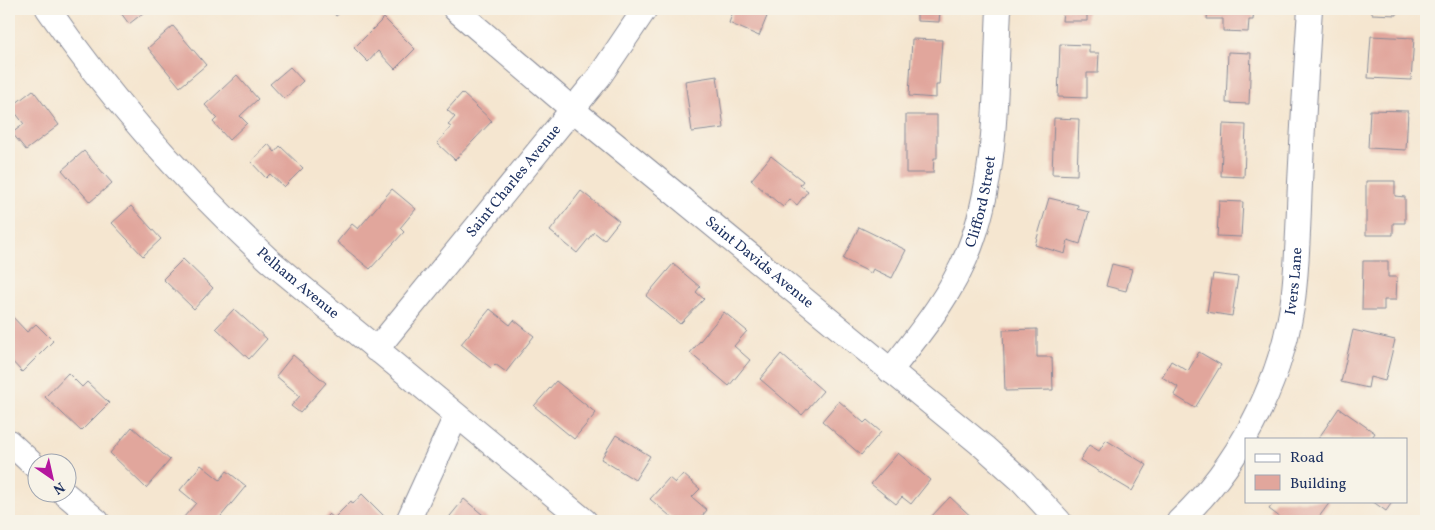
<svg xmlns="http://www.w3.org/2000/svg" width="1435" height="530" viewBox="0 0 1435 530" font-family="Vollkorn,serif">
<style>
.building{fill:#e1a69c}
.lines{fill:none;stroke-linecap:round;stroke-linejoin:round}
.minor-casing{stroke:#888a97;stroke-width:26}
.minor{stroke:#fff;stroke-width:24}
.labels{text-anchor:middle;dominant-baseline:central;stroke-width:4.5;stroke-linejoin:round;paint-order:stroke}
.street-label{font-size:15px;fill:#1b2f5e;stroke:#f7f3e8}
</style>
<rect width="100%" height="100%" fill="#f7f3e8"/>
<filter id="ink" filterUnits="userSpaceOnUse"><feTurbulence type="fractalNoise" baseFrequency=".02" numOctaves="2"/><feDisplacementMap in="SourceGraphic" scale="10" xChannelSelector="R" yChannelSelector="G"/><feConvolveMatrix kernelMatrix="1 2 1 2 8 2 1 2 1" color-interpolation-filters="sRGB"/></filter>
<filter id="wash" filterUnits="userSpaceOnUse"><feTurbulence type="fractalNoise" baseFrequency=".0096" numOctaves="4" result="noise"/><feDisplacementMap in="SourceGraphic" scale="20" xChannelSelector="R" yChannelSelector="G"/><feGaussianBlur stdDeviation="1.12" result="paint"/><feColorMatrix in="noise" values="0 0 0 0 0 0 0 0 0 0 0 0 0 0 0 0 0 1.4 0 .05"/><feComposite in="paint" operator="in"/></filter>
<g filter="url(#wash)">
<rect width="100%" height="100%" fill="#f5e6d0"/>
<g id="blocks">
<path class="building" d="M118,9H148L129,24Z
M330,9H345L336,16Z
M734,9H770L759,36L729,23Z
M917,9H943L940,11L939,22L917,21Z
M1063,9H1087V21H1062Z
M1208,9H1254L1253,20H1249L1248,32L1223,31V19H1207Z
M1372,9H1397V15L1372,14Z
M384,18L415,49L395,69L378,51L368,62L354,48Z
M173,26L206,65L180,87L148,48Z
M1371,36L1414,38L1411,80L1368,78Z
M912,39L942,40L939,85H936V98L909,96Z
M1060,44L1089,45V53H1099L1098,73H1087V98L1058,97Z
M1228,52L1251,53L1249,104L1226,103Z
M9,59L14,67L9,71Z
M290,67L303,81L284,99L270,84Z
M237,75L258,99L240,116L247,123L229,140L213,122L217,118L205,105Z
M717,76L724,128L692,132L685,81Z
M33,90L59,125L26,150L12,133L24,124L11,107Z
M462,93L492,121L455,160L437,143L451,127L448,125L455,117L447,110Z
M1370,110L1408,111L1406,150L1368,148Z
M906,115H937V158H934L933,173H906Z
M1054,118L1079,119L1077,175L1052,174Z
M1223,124L1246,125L1244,177L1221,176Z
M268,144L275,152L280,146L303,168L284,187L270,174L266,178L251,162Z
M84,151L112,183L90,202L62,170Z
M771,156L803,181L800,185L808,191L797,205L790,199L783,207L751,180Z
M1366,181H1395V196L1405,197V223H1393V235H1366Z
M392,189L416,209L400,228L404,232L370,269L337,242L352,224L358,229Z
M581,191L619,221L604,240L594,232L577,253L550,231Z
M1049,198L1078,205L1077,209L1089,212L1080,244L1068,240L1065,254L1035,245Z
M1219,201L1243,202L1241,237L1217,236Z
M131,206L161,239L143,256L112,223Z
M859,227L906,250L892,278L873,269L871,273L843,259Z
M183,259L213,288L194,309L163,279Z
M1363,261H1388V277H1397L1396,300H1384V310H1362Z
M673,264L700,287L696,292L704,299L680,324L646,296Z
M1112,264L1132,269L1126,291L1106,286Z
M1213,274L1238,277L1232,316L1207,312Z
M234,309L267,339L249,359L216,328Z
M490,309L510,325L514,320L534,336L506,372L495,364L491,368L461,344Z
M724,312L747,331L734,346L750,360L729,386L690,353Z
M9,313L27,332L36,324L53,341L22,372L9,358Z
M1037,329V357H1052L1053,390L1005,391L1003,330Z
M1353,330L1395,340L1385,381L1370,377L1368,388L1341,382Z
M1199,352L1221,365L1195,408L1174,395L1178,387L1162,377L1171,361L1188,371Z
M781,354L823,391L802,415L760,379Z
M293,355L326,383L300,413L291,406L300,396L276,376Z
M68,373L82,387L87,382L109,403L81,431L45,397Z
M556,381L596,413L574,439L534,406Z
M839,401L864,423L867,420L881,432L861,455L822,421Z
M1339,408L1375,433L1371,439H1318Z
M132,427L170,460L146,488L110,453Z
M616,435L650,456L635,480L601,459Z
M1106,440L1147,465L1132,491L1080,460L1089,445L1099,451Z
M898,453L930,480L911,504L902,497L896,504L871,484Z
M201,465L220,480L227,471L246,486L217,521H187L183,518L196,503L180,490Z
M683,474L700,489L692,497L707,510L698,521H682L678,518L676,521L650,499L669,478L675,483Z
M362,494L389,521H322L329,514L334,518L351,501L353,504Z
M950,497L976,521H927Z
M464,499L489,520L488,521H446Z
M1275,501H1329L1330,502L1316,521H1285L1269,509Z
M1372,501H1393L1386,511Z"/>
</g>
</g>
<g filter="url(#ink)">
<use href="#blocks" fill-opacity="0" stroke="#888a97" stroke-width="1"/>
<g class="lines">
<g class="minor-casing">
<g id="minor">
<path id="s1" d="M48,9C112,102 187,184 269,260L585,521"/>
<path id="s2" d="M455,9L572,109L984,447L1022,481L1059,521"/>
<path id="s3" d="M376,350L599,77L645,9"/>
<path id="s4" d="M890,371C922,331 956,289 973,239C998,166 995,85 999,9"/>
<path d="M9,442L38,469"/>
<path d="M63,492L97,521"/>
<path d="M408,521L456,416"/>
<path id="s5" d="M1179,521C1238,466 1279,387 1292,307C1298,266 1298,224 1300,183C1303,125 1306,67 1310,9"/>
</g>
</g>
<use href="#minor" class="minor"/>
</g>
</g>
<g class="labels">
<g class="street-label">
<text stroke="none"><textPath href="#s3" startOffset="218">Saint Charles Avenue</textPath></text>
<text stroke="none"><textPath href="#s4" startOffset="195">Clifford Street</textPath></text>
<text stroke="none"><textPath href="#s2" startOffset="396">Saint Davids Avenue</textPath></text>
<text stroke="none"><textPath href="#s5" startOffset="272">Ivers Lane</textPath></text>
<text stroke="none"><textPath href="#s1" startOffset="372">Pelham Avenue</textPath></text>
</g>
</g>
<rect width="1435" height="530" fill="none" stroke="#f7f3e8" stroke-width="30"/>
<rect x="1245" y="438" width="162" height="65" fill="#f7f3e8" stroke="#9fa5b1"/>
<rect x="1255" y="454" width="25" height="8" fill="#ffffff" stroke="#9fa5b1"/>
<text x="1290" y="462" font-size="15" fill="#1b2f5e">Road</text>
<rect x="1255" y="475" width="25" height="15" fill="#e1a69c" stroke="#9fa5b1"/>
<text x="1290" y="488" font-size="15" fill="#1b2f5e">Building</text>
<g transform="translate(52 478) rotate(146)"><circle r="24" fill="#f7f3e8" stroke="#9fa5b1"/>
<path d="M0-4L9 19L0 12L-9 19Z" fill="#b5179e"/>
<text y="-8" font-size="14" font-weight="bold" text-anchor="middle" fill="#1b2f5e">N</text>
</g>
</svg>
